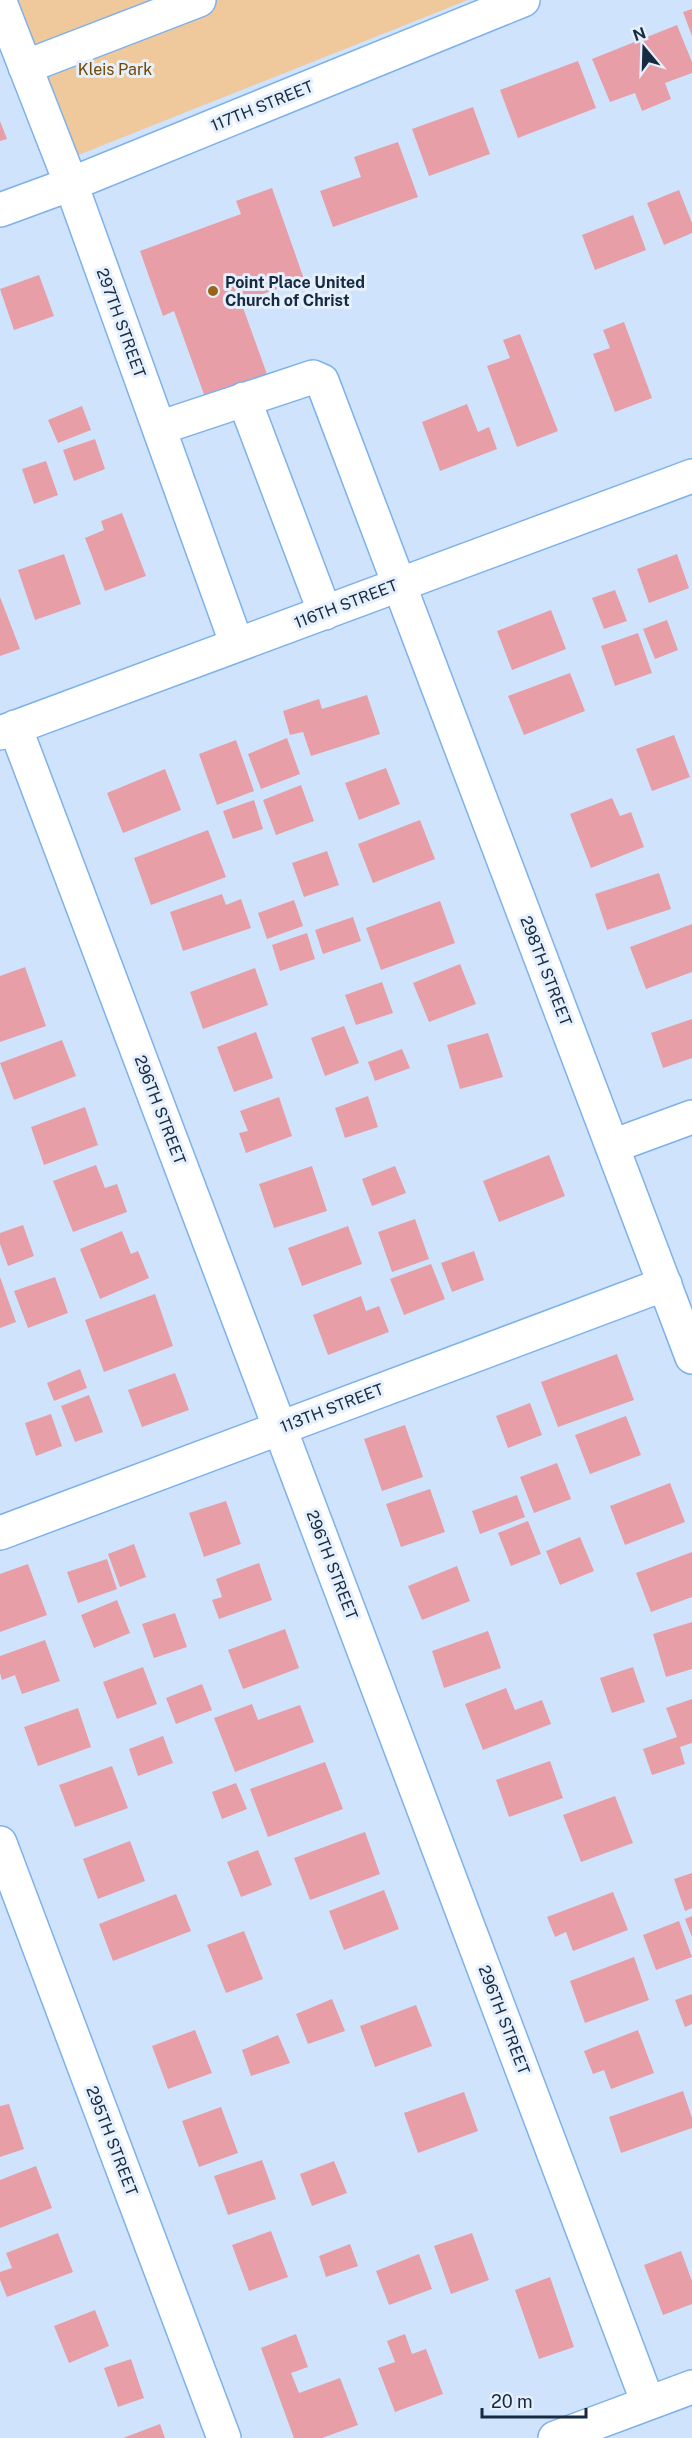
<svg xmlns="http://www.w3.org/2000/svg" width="692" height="2438" viewBox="0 0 692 2438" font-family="'Public Sans',sans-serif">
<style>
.green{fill:#efc99c}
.building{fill:#e79ea7}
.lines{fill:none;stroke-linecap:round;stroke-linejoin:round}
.minor-casing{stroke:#7eb1e9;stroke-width:36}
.minor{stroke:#fff;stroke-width:33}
.poi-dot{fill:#976418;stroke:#e6f0fc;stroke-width:2}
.labels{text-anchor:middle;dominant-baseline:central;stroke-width:6;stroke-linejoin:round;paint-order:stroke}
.park-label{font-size:16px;fill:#714700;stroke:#e6f0fc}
.street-label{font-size:16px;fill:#162a41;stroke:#e6f0fc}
.poi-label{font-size:16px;font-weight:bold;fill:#162a41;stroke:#e6f0fc;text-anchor:start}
</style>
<rect width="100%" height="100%" fill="#cfe4fc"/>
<path class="green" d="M18,0H468L76,156Z"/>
<path class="building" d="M692,9V36L683,12Z
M677,25L692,62V73L665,83L671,99L642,111L635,93L610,102L592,59Z
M578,61L596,108L518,138L500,90Z
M473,107L490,154L429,176L412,129Z
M0,121L7,139L0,141Z
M398,142L418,197L333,227L320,191L361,177L354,157Z
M272,188L304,279L241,302L268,377L206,400L174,311L163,316L140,251L241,214L236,201Z
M679,190L692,223V233L664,245L647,203Z
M633,215L646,250L595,270L582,235Z
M39,275L54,316L14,330L0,289Z
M624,322L652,398L615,412L593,354L610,348L603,330Z
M520,334L558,431L517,447L487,366L510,358L503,340Z
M467,404L478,432L489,427L497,449L440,471L422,422Z
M82,406L91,430L58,443L48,420Z
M95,439L105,469L74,481L63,450Z
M46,461L58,495L34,504L22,469Z
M122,513L146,576L105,591L85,538L104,530L101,521Z
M64,554L81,604L35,620L18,570Z
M677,554L689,588L649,603L637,569Z
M615,590L627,621L604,629L592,598Z
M0,597L20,649L0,656Z
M551,610L566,649L512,670L497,631Z
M667,620L678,650L655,659L643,629Z
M638,633L652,673L615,686L601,646Z
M570,673L585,711L524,735L508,696Z
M367,695L380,734L311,756L303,732L290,735L283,711L319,699L322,709Z
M674,735L690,777L652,791L636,749Z
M287,738L300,774L261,789L248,754Z
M236,740L254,791L217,805L199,754Z
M386,768L400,804L359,820L345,783Z
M165,769L181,810L123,833L107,793Z
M301,785L314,821L276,835L263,800Z
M612,798L620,816L631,812L644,847L591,868L570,814Z
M254,800L263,829L233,839L223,811Z
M420,820L435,859L373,883L358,844Z
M208,830L226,877L151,905L134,858Z
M327,851L339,885L304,897L292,863Z
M659,873L671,909L607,930L595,894Z
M222,894L226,905L241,899L251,928L183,951L170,912Z
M294,900L303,926L267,939L258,913Z
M440,901L455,943L381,970L366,928Z
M353,917L361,941L323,954L315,930Z
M692,924V972L646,989L630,947Z
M307,933L315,959L280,971L272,945Z
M460,964L476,1004L429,1022L413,983Z
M25,967L46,1026L0,1042V976Z
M255,968L268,1005L203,1029L190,992Z
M382,982L393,1013L356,1025L345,995Z
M692,1019V1058L663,1068L651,1033Z
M344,1026L359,1063L325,1076L311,1038Z
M256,1032L273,1078L234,1092L217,1047Z
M488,1033L503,1077L460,1089L447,1045Z
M62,1040L76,1076L14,1100L0,1063Z
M402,1049L410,1068L375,1081L368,1062Z
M368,1096L378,1127L345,1138L335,1108Z
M279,1097L292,1136L246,1153L239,1133L248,1131L240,1111Z
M85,1107L98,1145L44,1165L31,1127Z
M549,1155L565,1196L499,1222L483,1181Z
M96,1165L105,1188L117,1184L127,1212L73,1232L53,1181Z
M312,1166L327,1211L274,1228L259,1184Z
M395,1166L406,1193L372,1206L362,1179Z
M415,1219L429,1259L392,1272L378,1232Z
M23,1225L34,1256L8,1266L0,1244V1233Z
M348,1226L362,1264L302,1286L288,1248Z
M122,1231L131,1254L138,1251L149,1278L100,1299L80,1249Z
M474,1251L484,1280L452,1292L441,1263Z
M431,1264L445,1299L404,1315L390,1279Z
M0,1277L16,1322L0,1328Z
M55,1277L68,1313L28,1328L14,1291Z
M155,1294L173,1346L104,1372L85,1320Z
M361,1296L366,1311L379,1306L389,1332L328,1355L313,1315Z
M617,1354L634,1400L558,1427L541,1382Z
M80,1369L87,1388L54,1401L47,1383Z
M175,1373L189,1410L142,1427L128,1390Z
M89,1395L103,1432L75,1442L61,1406Z
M530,1403L542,1435L508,1448L496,1416Z
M51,1414L62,1446L36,1456L25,1423Z
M626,1416L641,1455L590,1474L575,1435Z
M405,1425L423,1477L382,1491L364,1439Z
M557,1463L571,1499L534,1513L520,1477Z
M670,1483L685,1522L625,1545L610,1506Z
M430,1489L445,1532L401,1547L386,1504Z
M517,1495L525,1517L480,1534L472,1511Z
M226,1501L241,1544L204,1557L189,1513Z
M528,1521L541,1554L511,1566L498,1533Z
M580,1537L594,1571L560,1585L546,1551Z
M134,1544L146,1577L120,1587L108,1554Z
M692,1552V1597L651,1612L636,1573Z
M107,1559L117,1589L78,1603L67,1572Z
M259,1563L272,1600L219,1619L212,1600L222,1597L216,1579Z
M28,1564L47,1615L0,1632V1574Z
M457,1566L470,1601L422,1620L408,1586Z
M117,1600L130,1633L94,1648L81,1615Z
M175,1613L187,1647L154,1658L142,1624Z
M692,1622V1669L666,1677L653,1634Z
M285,1629L299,1668L243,1689L228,1650Z
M488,1631L501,1668L444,1688L432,1651Z
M45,1640L60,1681L22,1694L15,1675L2,1680L0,1673V1656Z
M143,1667L157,1704L117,1719L103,1682Z
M633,1667L645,1702L612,1713L600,1678Z
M202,1684L212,1710L176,1724L166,1698Z
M506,1688L515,1710L542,1700L551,1724L483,1750L465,1704Z
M692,1699V1743L680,1747L685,1764L652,1775L643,1749L677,1737L666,1708Z
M252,1704L258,1720L300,1705L314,1742L235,1772L214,1718Z
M78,1708L91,1747L38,1766L24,1727Z
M163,1736L173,1763L138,1776L129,1749Z
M550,1761L563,1798L509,1817L496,1780Z
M325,1762L343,1809L268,1837L250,1789Z
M112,1766L128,1808L75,1827L59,1785Z
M236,1783L247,1809L222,1819L212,1792Z
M615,1796L633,1843L581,1862L563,1815Z
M365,1832L380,1874L310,1900L294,1858Z
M130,1841L145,1881L98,1899L83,1859Z
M258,1850L272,1885L241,1897L227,1862Z
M692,1873V1908L685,1911L674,1879Z
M384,1890L399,1929L344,1950L329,1911Z
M613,1892L628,1930L573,1951L566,1932L555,1937L547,1917Z
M176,1894L191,1931L113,1961L99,1924Z
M692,1916V1937L685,1919Z
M679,1921L692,1957L656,1970L643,1935Z
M244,1931L263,1979L226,1993L207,1945Z
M634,1957L649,2000L585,2023L570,1981Z
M692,1994V2024L685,2027L675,2000Z
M332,1999L345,2031L308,2044L296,2014Z
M416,2005L432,2046L375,2067L360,2026Z
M195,2030L212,2073L168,2089L152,2046Z
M638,2030L654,2073L611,2089L604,2070L593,2074L584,2051Z
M278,2035L290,2063L251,2076L242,2050Z
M683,2091L692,2118V2128L621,2153L609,2117Z
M464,2092L478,2131L418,2153L404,2113Z
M9,2104L24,2149L0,2157V2106Z
M221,2107L238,2153L199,2167L182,2121Z
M262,2160L276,2199L228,2215L214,2176Z
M334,2161L347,2193L312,2206L300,2174Z
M36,2166L52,2208L0,2228V2180Z
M271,2231L288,2277L249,2291L232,2245Z
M58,2233L73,2272L7,2297L0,2280V2272L12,2268L6,2253Z
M472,2233L489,2280L451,2294L434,2246Z
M350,2244L358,2266L326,2277L319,2256Z
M681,2251L692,2281V2304L663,2315L644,2265Z
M419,2254L432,2289L389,2305L376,2271Z
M550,2277L574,2347L539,2359L515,2290Z
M95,2310L109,2346L69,2363L54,2326Z
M296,2334L308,2367L291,2373L299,2393L340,2378L358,2425L322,2438H294L261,2348Z
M405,2334L412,2354L426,2349L443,2394L395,2412L378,2368L395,2362L387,2341Z
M131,2359L144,2398L118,2407L104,2368Z
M160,2424L165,2438H123Z"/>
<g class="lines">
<g class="minor-casing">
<path id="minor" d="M0,2L71,184L237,645
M25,67L199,0
M0,210L71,184L523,0
M244,399L325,613
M159,428L313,377L322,381L692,1357
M15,727L648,2403
M0,733L692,476
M613,1146L692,1117
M0,1533L665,1284
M0,1843L224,2438
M555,2438L692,2387"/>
</g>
<use href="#minor" class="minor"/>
</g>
<circle class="poi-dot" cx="213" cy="291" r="6"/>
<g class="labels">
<g class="park-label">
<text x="115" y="69">Kleis Park</text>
</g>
<g class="street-label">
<text transform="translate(262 106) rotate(-22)">117TH STREET</text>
<text transform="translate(121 323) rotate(70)">297TH STREET</text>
<text transform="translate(346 604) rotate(-21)">116TH STREET</text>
<text transform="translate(546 971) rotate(69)">298TH STREET</text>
<text transform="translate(160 1110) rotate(69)">296TH STREET</text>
<text transform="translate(332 1408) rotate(-21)">113TH STREET</text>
<text transform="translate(332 1565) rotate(69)">296TH STREET</text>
<text transform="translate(504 2020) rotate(69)">296TH STREET</text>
<text transform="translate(112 2141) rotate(69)">295TH STREET</text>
</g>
<g class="poi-label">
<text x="225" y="282">Point Place United<tspan x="225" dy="18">Church of Christ</tspan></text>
</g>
</g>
<g transform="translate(644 48) rotate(341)" stroke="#e6f0fc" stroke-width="4.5" paint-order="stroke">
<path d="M0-4.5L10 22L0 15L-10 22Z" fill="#162a41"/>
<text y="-9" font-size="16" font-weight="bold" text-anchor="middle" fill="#162a41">N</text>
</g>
<path d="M482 2408v9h104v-9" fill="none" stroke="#162a41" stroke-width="3"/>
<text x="491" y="2408" font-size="18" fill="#162a41" stroke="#e6f0fc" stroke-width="4.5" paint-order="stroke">20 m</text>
</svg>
